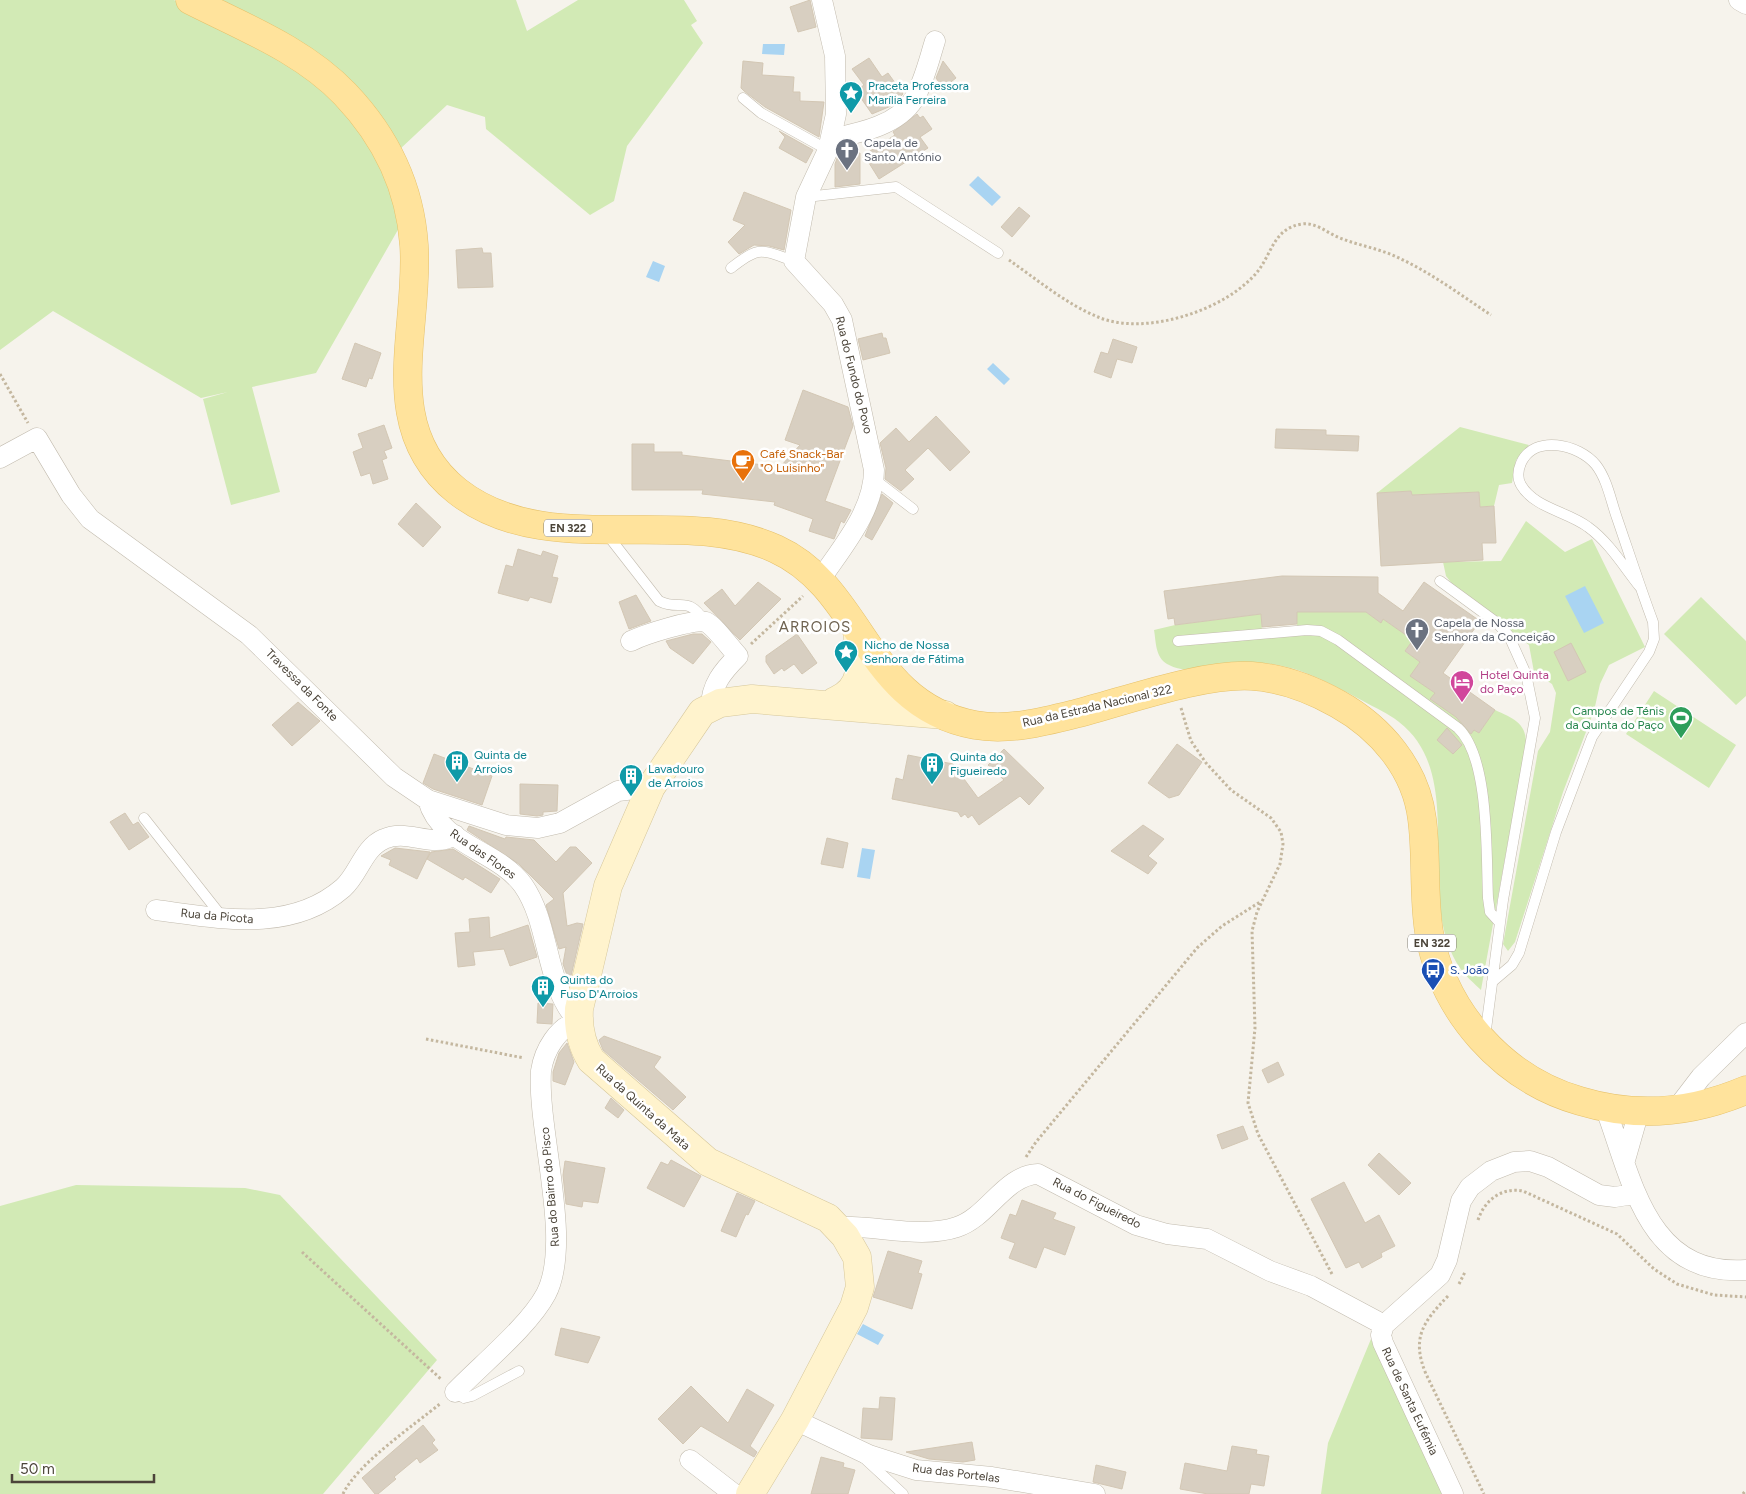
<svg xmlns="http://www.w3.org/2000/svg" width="1746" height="1494" viewBox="0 0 1746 1494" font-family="Figtree,sans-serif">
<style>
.green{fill:#d2eab5}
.water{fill:#a9d4f2}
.building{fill:#d8cfc1;stroke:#d3c7b4}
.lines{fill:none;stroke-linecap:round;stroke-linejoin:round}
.lane-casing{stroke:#c2bbae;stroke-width:11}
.street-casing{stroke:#c2bbae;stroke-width:21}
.secondary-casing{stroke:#d6c79b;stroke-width:29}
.primary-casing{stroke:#e6c16a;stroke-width:29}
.path{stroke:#c4b79f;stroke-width:3;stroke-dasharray:2.5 2.5;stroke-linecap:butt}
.lane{stroke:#fff;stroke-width:10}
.street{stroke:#fff;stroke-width:20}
.secondary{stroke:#fff3cd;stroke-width:28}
.primary{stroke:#ffe39c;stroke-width:28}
.labels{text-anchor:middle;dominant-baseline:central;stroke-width:5;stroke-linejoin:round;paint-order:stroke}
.shield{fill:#fff;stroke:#817c74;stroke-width:1}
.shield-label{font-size:11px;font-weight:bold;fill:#4b4439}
.culture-label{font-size:12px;fill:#0d838f;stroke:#fff;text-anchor:start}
.worship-label{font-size:12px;fill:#5b616d;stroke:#fff;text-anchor:start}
.street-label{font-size:12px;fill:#4b4439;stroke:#fff}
.food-label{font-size:12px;fill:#c56008;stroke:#fff;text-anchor:start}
.hotel-label{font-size:12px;fill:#b23c85;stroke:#fff;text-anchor:start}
.leisure-label{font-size:12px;fill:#27864d;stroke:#fff;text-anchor:end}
.transit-label{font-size:12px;fill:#164399;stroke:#fff;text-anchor:start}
.quarter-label{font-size:15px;letter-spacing:1px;fill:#6e6250;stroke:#fff}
</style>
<rect width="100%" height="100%" fill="#f6f3ec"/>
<path class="green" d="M0,0H174L261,47L293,67L339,104L373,148L390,188L399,228L316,373L252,387L280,492L231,505L203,399L228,392L201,398L53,311L0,350Z
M222,0H516L527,31L578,0H684L697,21L691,25L703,43L627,146L614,201L590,215L486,129L485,117L447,105L399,150L300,44Z
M1460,427L1529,445L1516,460L1512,483L1499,485L1494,506L1480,507L1479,492L1412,495L1411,491L1377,493Z
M1526,521L1565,552L1592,539L1645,647L1609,665L1600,684L1594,711L1563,792L1515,942L1508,951L1503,944L1538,751L1550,732L1556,693L1552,684L1534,672L1529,645L1456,589L1446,576L1443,562L1501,561Z
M1701,597L1746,641V696L1736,705L1664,634Z
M1297,612H1366L1380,622L1383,619L1413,640L1405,651L1420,662L1411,676L1435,693L1431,699L1479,733L1495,710C1512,718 1526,722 1526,743L1481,990C1474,983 1466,977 1460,968C1412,895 1470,777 1399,722C1388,713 1375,708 1363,701C1329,683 1293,662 1253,663C1226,664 1192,678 1167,664C1155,657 1156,641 1154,630L1175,625L1261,614L1262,630L1297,627Z
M1654,691L1736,745L1709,788L1626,734Z
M76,1185L245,1188L280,1195L437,1360L323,1494H0V1206Z
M1371,1339L1444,1494H1321L1328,1443Z"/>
<path class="water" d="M763,44H785L784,55L762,54Z
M978,176L1001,197L992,206L969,185Z
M653,261L665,266L659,282L646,277Z
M993,363L1010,379L1004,385L987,369Z
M1585,586L1604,623L1584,633L1565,596Z
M862,848L875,850L870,879L857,877Z
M863,1324L884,1335L878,1345L857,1334Z"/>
<path class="building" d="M810,0L816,27L798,32L790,7Z
M869,58L882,77L888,73L903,94L891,106L872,114L856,91L864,85L852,69Z
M743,61L763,63L762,75L794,77L793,92H800V101L824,102L819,137L765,107L744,91L741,88Z
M943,61L956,78L943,88L936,78Z
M917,114L920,118L923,116L932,129L920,137L928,148L879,179L864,155L895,135L893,132Z
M779,131L813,150L806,163L779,148L785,137Z
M839,153H860V184L835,187V164Z
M744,192L791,210L784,250L769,246L754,245L739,254L728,242L745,225L733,220Z
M1019,207L1030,216L1012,237L1001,227Z
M482,248L483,253H491L493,287L458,288L456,250Z
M882,333L883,338H886L890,353L863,360L858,339Z
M1113,339L1137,347L1132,363L1117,359L1111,378L1094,372L1101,352L1108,354Z
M355,343L381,353L372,379L369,378L366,387L342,379Z
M803,390L848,407L853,426L825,501L851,510L844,523L841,521L834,539L809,531L813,519L774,505L775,502L702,494L703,490H632V444H654V452H682V455L780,467L800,445L785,440Z
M936,416L970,452L950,471L928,448L905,470L914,479L901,491L885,479L886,468L880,443L896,428L909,442Z
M384,425L392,448L384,451L387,458L382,460L388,479L373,484L370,473L361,476L353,452L363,448L358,434Z
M1276,429L1326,430V435L1359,436L1358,451L1275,448Z
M1411,491L1412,495L1479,492L1480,507L1494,506L1496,543H1482L1483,560L1381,566L1377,493Z
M882,494L893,503L872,540L865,536Z
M416,503L441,527L423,547L398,524Z
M518,549L541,556L543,551L558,556L552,577L558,578L551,603L530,597L528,601L498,593L506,565L513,567Z
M1282,576L1378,577V593L1403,611L1424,582L1480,621L1443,673L1495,710L1479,733L1474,730L1471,734L1456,717L1430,699L1435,693L1410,676L1420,662L1405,651L1413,640L1383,619L1381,623L1366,612H1297V624L1262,627L1261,614L1175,625L1174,618L1168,619L1164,591Z
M758,582L781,599L740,640L704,603L722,589L735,606Z
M636,595L651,621L629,629L619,602Z
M693,634H702L711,642L693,664L670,648L666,641Z
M797,634L817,663L802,674L794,664L784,671L782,668L774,674L766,662V656Z
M1571,643L1586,672L1568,681L1554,652Z
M298,702L320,721L292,746L272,725Z
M1447,728L1462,745L1453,754L1437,740Z
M1177,744L1202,762L1179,795L1169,798L1148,783Z
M1004,749L1044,788L1029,805L1020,796L979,825L972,815L968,818L965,814L961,817L958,812L892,799L896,778L903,780L908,755L953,764L978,798L1004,780L988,765Z
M434,754L492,776L482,805L433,789L423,783Z
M520,784L558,785L557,811L543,812V815L537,816L520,814Z
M125,813L133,825L138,822L149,837L129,850L110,822Z
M1143,825L1164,839L1148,856L1157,863L1148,874L1111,851Z
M469,826L505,839L506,837L534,840L556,862L570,847H576L592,863L563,893L567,926L577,923L583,924L571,976L567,975L563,964L566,947L559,949L546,905L554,899L519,864L467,830Z
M827,838L848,843L843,868L821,864Z
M395,848L430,852L417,879L389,865L391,860L381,856Z
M453,849L500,879L491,893L465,877L463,880L427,859L431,852Z
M489,917L490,938L528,925L537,957L510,966L504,949L473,952L475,965L458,967L455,933L470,932L469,919Z
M538,1003L553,1004L552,1024L537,1023Z
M604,1036L661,1057L654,1067L686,1097L673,1110L603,1050L599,1040Z
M567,1043L574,1062L565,1085L553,1081V1072L559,1053Z
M1278,1062L1284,1075L1268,1083L1262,1070Z
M611,1098L624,1110L618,1118L605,1108Z
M1243,1126L1248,1139L1222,1149L1217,1135Z
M1379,1153L1411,1183L1399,1195L1368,1165Z
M671,1160L701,1176L684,1207L647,1188L661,1162L668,1165Z
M565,1161L605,1168L598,1203L583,1201L582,1207L566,1204L563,1175Z
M1344,1182L1365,1223L1379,1215L1395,1246L1381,1253L1382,1257L1362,1268L1359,1262L1346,1268L1311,1199Z
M737,1193L755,1201L748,1215L746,1214L736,1237L721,1231Z
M1022,1200L1056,1213L1053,1219L1075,1227L1065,1255L1044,1247L1036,1268L1009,1258L1015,1243L1001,1238L1010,1214L1016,1216Z
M888,1251L922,1261L918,1273L922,1274L912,1309L873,1297Z
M561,1328L600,1337L588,1363L555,1355Z
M691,1386L728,1423L747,1389L774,1405L750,1446L757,1452L754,1457L701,1426L683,1444L658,1419Z
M880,1397L895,1398L892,1440L861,1438L863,1408L879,1409Z
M423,1425L435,1440L432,1443L438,1450L420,1463L417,1458L394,1477L396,1479L378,1494H375L362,1478Z
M972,1442L975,1460L963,1462L929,1459L906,1452Z
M1232,1446L1257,1450L1256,1454L1269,1456L1264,1486L1251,1484L1249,1494H1208L1180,1489L1185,1463L1227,1471Z
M821,1457L844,1463L843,1467L855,1470L848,1494H811Z
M1096,1465L1126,1472L1122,1489L1093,1482Z"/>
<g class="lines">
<g class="lane-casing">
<path id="lane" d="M743,98L761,113L828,150
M806,197L896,187L998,253
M731,268C760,245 761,250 794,261
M874,479L913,509
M606,533L659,601C681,612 687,594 705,622
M1440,581L1496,622L1509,636L1526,674L1535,718L1503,900L1485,1037
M1178,641L1307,630L1321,631L1338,640L1458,728C1490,758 1486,855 1488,898L1490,912L1500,923
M144,818L223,918
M1492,982L1512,965L1519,953L1556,832L1592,737L1649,652L1654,639L1653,622C1640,587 1629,553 1617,518C1611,501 1607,479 1596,465C1579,444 1534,434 1521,463C1518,470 1517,478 1521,485C1534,508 1569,512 1588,527C1609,542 1624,567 1640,587
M455,1392L464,1398L472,1396L519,1371
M863,1457L903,1494"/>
</g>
<g class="street-casing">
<path id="street" d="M1739,0L1746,4
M831,139C859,133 897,126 914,99C924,82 929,60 935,41
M0,458L37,438L71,495L90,519L249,635L394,777L428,800L506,825L538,828L560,823L618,791L651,787
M820,580C842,547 874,511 874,470L842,320L833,304L794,261L806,197L828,150L836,114L835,56L822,0
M631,641C643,635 695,618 706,622C715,626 731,649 738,656C723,671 711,685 711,707
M428,800C440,845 498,850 523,885C551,925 544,984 578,1021C558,1027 544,1050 541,1071C537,1131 573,1242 546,1294C529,1326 481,1365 455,1392
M156,910C218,918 290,934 343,888C359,874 363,848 384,839C408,828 431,849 455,835
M1605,1107C1632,1178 1646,1277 1746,1270
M1675,1111L1701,1077L1746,1033
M1625,1160L1639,1111
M838,1227C876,1225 922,1239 957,1227C988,1217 1005,1175 1038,1174L1136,1225L1167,1234L1207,1239L1270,1271L1311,1286L1384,1325
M795,1420L869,1455L916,1470L992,1477L1095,1494
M690,1460L734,1494
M1453,1494L1383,1343L1381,1335L1384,1325L1440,1275L1447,1260L1461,1201L1470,1187L1491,1171L1514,1162L1530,1161L1548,1167L1599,1195L1615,1197L1634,1194"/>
</g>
<g class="secondary-casing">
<path id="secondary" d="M837,700C867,687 860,657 857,630
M835,701L894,681L892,693L883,700
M750,1494L795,1420L854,1307L860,1287L857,1257L845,1236L828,1218L708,1162L591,1060C581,1044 578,1028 579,1009L608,886L651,787L702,712L720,703L752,699L945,715"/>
</g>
<g class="primary-casing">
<path id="primary" d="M190,0C243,27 303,50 345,94C385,136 410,186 414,245C420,329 377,427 457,491C547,562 680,504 776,549C864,589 865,705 975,725C1008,731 1043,722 1075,714C1126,701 1202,673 1252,676C1282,678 1313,690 1338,704C1381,728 1416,769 1422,819C1427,856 1423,895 1429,932C1443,1012 1503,1079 1580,1101C1636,1118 1692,1113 1746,1090"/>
</g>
<path class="path" d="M1009,260C1036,279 1068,305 1098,317C1145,337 1227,310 1258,271C1272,253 1274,228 1302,224C1316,222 1327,233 1340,238C1360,246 1382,249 1401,259C1433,274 1462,296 1491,315
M0,374L28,423
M751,644L803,596
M1181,708L1191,741L1206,763L1231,790L1271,818L1281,832L1283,844L1280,864L1257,912L1252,931L1255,1028L1248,1103L1258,1134L1333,1276
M426,1039L524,1058
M1026,1157L1036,1142L1197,948L1222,926L1260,902
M1478,1220C1485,1199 1503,1187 1523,1191L1617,1234L1654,1269L1677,1284L1714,1295L1746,1297
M302,1252L442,1380
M1459,1284L1465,1272
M1448,1296C1423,1322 1411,1338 1426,1374L1484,1494
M343,1494C357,1464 413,1426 441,1403
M1743,1494L1746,1490"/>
<use href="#lane" class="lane"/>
<use href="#street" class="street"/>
<use href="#secondary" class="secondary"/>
<use href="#primary" class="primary"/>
</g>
<defs>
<g id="sight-pin" transform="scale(1.25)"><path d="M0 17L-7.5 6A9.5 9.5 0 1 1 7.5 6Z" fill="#0f9aa8" stroke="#fff"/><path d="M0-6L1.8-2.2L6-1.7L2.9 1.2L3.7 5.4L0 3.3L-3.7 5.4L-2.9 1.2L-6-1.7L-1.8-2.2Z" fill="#fff"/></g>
<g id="church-pin" transform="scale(1.25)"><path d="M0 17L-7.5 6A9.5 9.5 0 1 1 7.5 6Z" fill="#6b7280" stroke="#fff"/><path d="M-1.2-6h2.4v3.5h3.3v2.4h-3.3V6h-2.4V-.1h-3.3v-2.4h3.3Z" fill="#fff"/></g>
<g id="cafe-pin" transform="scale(1.25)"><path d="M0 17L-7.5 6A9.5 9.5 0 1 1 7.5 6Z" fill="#e8710a" stroke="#fff"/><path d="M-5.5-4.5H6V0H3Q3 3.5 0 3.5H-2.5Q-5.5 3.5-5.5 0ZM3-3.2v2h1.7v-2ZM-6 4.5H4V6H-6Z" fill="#fff"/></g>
<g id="hotel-pin" transform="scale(1.25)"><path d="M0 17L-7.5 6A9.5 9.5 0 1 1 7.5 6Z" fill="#d1479c" stroke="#fff"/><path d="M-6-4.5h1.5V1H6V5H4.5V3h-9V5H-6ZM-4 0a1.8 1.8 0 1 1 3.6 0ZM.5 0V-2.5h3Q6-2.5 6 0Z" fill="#fff"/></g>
<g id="stadium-pin" transform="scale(1.25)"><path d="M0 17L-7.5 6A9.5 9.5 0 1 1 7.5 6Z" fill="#2e9e5b" stroke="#fff"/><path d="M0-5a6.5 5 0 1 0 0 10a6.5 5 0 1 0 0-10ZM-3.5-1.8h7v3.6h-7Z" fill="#fff"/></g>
<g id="building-pin" transform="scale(1.25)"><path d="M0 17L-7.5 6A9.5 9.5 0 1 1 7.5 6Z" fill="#0f9aa8" stroke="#fff"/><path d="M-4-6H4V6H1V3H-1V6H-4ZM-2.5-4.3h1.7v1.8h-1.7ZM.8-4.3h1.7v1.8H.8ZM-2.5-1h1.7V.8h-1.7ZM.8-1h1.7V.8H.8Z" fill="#fff"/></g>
<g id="bus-pin" transform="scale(1.25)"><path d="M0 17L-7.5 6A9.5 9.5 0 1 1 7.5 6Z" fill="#1a4fb4" stroke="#fff"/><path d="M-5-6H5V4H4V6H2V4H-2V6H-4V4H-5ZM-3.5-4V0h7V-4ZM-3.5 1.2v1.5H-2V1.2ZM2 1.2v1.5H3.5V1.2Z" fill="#fff"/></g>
</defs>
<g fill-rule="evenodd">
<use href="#sight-pin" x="851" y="93"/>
<use href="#church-pin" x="847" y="150"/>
<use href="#cafe-pin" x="743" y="461"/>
<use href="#church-pin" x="1417" y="630"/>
<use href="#sight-pin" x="846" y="652"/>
<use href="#hotel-pin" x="1462" y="682"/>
<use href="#stadium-pin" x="1681" y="718"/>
<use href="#building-pin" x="457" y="762"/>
<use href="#building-pin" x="932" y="764"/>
<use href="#building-pin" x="631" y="776"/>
<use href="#bus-pin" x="1433" y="970"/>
<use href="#building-pin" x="543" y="987"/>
</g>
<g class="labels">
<g class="shield">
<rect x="544" y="519.5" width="48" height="17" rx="4"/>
<rect x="1408" y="934.5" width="48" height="17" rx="4"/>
</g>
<g class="shield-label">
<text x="568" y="528">EN 322</text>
<text x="1432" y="943">EN 322</text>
</g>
<g class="culture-label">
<text x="868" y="86">Praceta Professora<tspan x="868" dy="14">Marília Ferreira</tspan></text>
<text x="864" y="645">Nicho de Nossa<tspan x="864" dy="14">Senhora de Fátima</tspan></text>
<text x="474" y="755">Quinta de<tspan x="474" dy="14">Arroios</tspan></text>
<text x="950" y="757">Quinta do<tspan x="950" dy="14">Figueiredo</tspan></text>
<text x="648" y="769">Lavadouro<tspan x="648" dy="14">de Arroios</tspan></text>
<text x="560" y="980">Quinta do<tspan x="560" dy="14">Fuso D'Arroios</tspan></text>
</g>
<g class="worship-label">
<text x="864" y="143">Capela de<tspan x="864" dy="14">Santo António</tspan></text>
<text x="1434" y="623">Capela de Nossa<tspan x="1434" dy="14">Senhora da Conceição</tspan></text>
</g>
<g class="street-label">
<text transform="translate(854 375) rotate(76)">Rua do Fundo do Povo</text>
<text transform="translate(302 685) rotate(45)">Travessa da Fonte</text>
<text transform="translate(1097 706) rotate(-13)">Rua da Estrada Nacional 322</text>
<text transform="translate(483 854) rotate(35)">Rua das Flores</text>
<text transform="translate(217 916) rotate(5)">Rua da Picota</text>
<text transform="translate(643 1107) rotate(42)">Rua da Quinta da Mata</text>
<text transform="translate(550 1187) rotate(-95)">Rua do Bairro do Pisco</text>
<text transform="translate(1097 1203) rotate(27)">Rua do Figueiredo</text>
<text transform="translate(1410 1401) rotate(65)">Rua de Santa Eufémia</text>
<text transform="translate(956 1473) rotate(7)">Rua das Portelas</text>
</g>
<g class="food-label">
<text x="760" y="454">Café Snack-Bar<tspan x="760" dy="14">"O Luisinho"</tspan></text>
</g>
<g class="hotel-label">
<text x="1480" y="675">Hotel Quinta<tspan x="1480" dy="14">do Paço</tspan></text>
</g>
<g class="leisure-label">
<text x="1664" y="711">Campos de Ténis<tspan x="1664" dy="14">da Quinta do Paço</tspan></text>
</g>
<g class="transit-label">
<text x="1450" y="970">S. João</text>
</g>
<g class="quarter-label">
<text x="815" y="627">ARROIOS</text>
</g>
</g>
<path d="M12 1474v8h142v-8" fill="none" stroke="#4b4439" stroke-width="2.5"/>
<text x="20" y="1474" font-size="15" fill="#4b4439" stroke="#ffffff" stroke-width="4" paint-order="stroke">50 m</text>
</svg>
